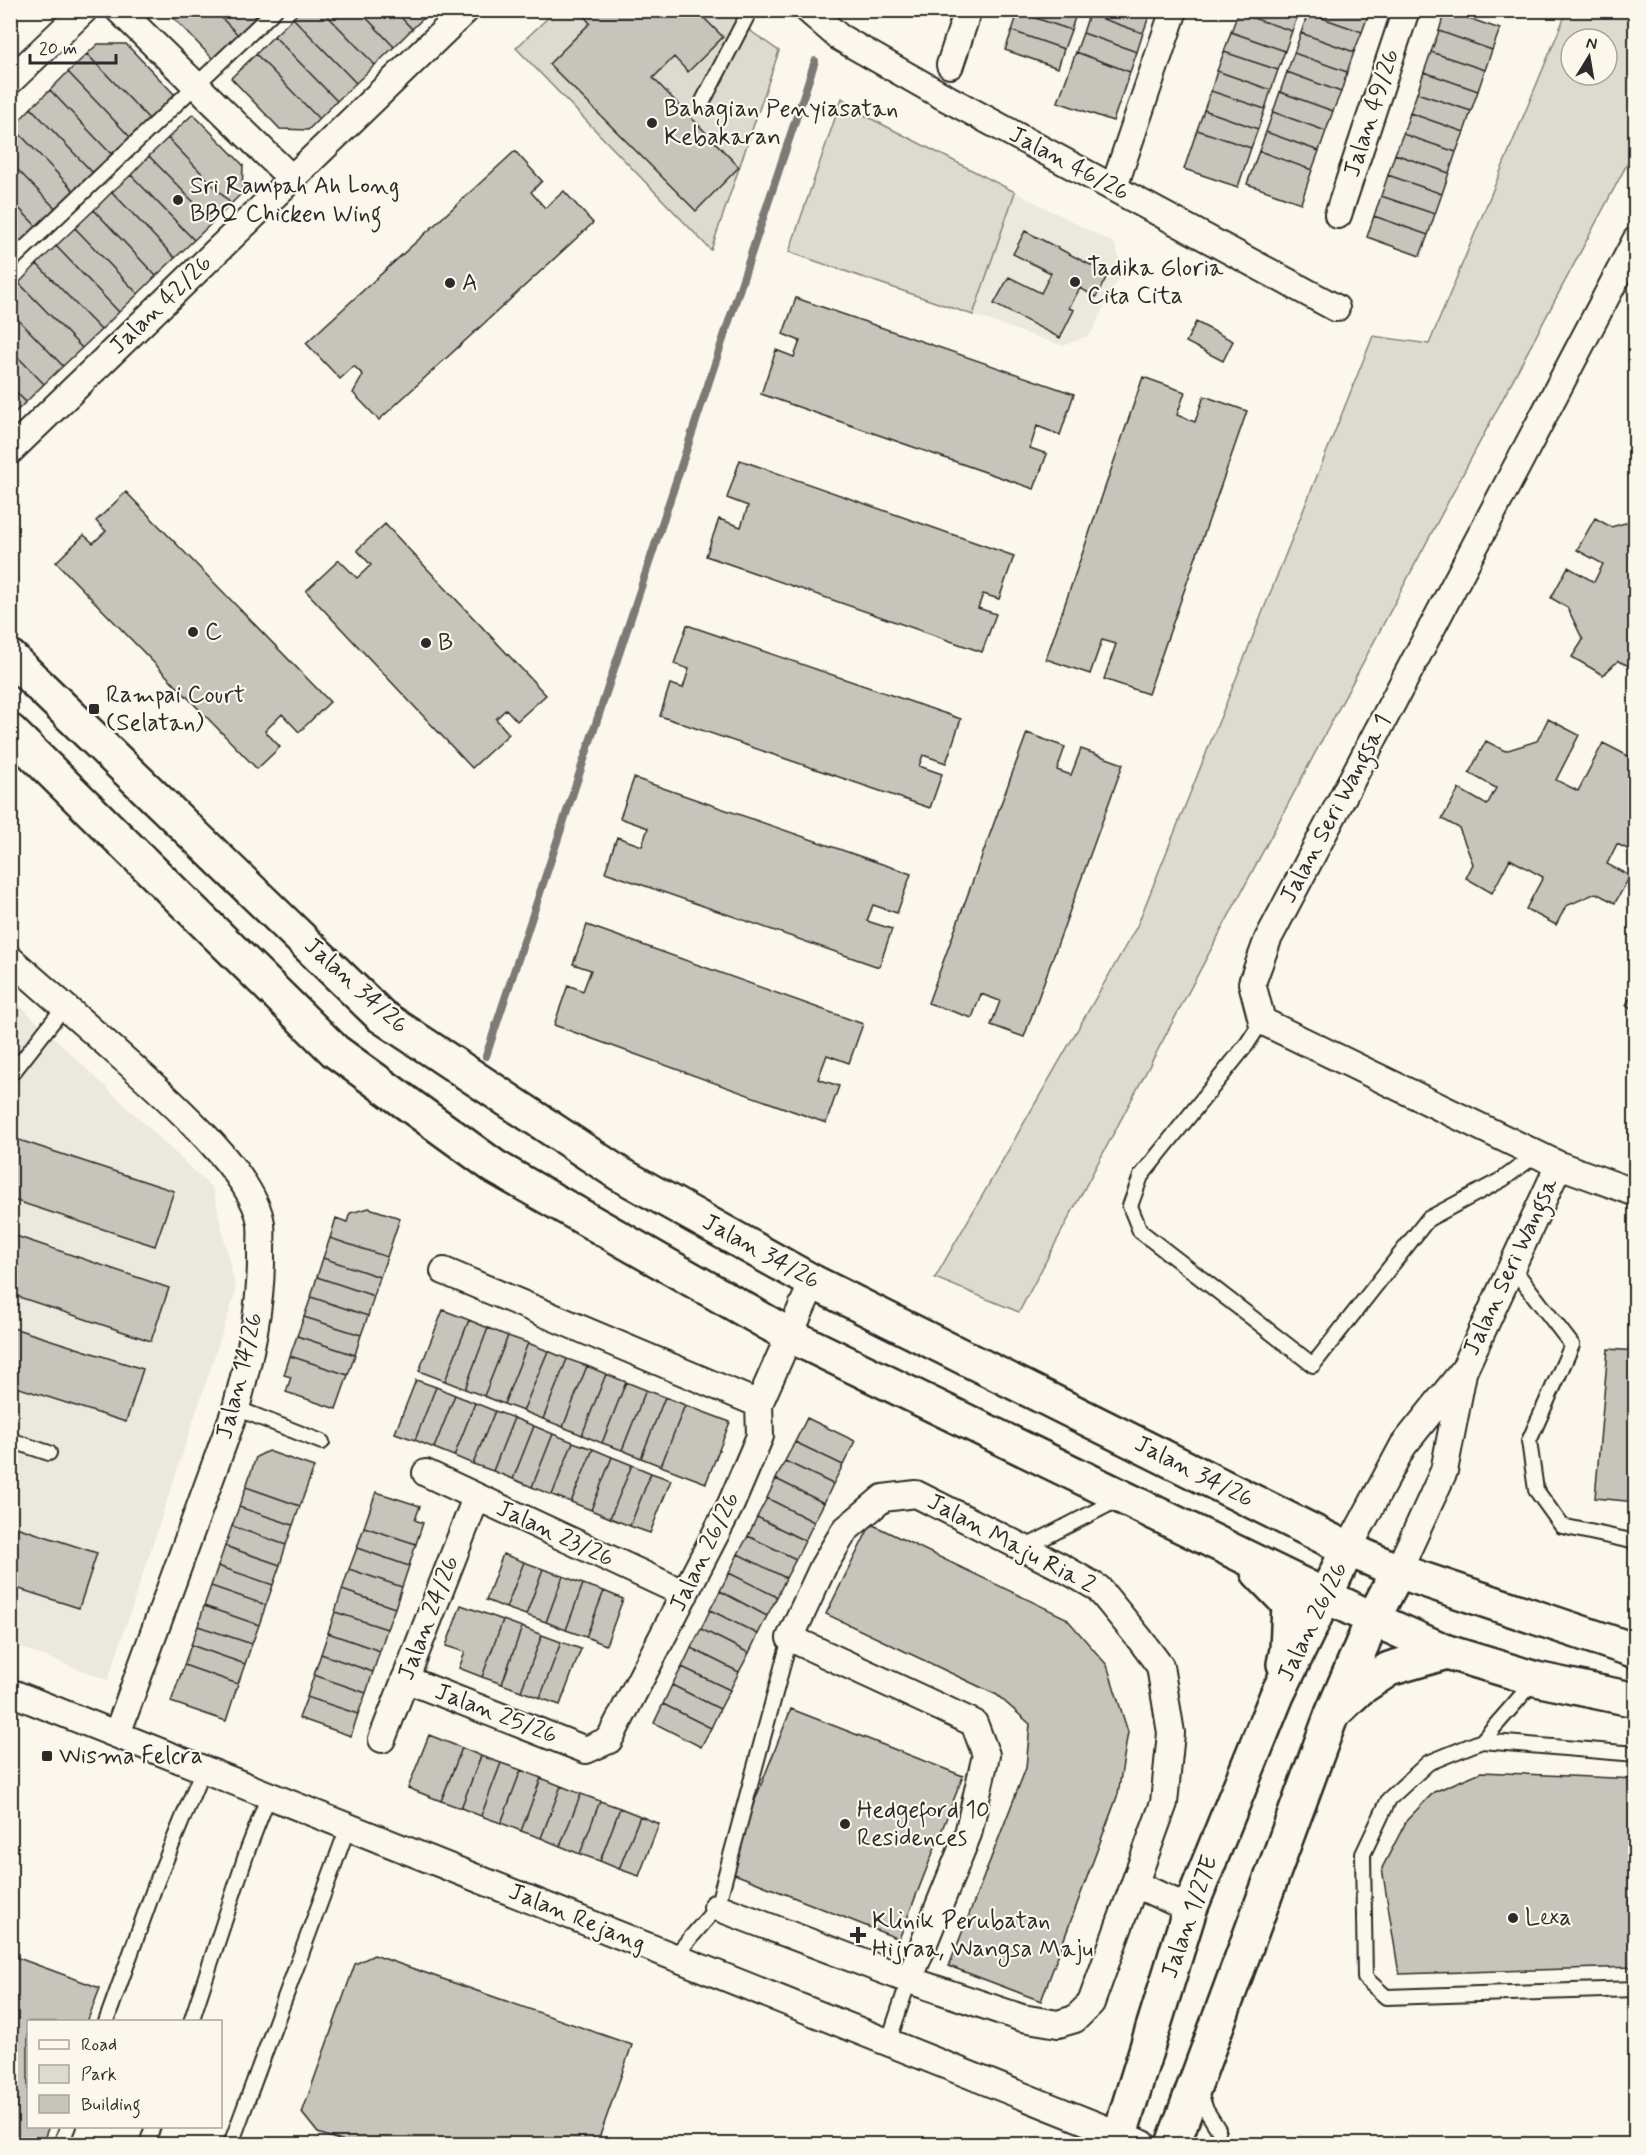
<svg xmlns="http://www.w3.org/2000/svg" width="1646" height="2155" viewBox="0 0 1646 2155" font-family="Mynerve,sans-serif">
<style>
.built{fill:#ebe8de}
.green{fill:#dddad0;stroke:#84827e;stroke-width:1.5;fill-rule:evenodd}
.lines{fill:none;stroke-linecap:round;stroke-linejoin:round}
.stream{stroke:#7b7a75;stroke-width:8}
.building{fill:#c7c4bc;stroke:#2b2b2b;stroke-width:1.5}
.lane-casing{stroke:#2b2b2b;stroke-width:18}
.street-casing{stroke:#2b2b2b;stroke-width:30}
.secondary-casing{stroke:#2b2b2b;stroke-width:38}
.lane{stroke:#fbf7ec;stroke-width:14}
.street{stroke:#fbf7ec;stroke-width:26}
.secondary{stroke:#fbf7ec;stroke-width:33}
.poi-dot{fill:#2b2b2b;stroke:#fbf7ec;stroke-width:2}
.labels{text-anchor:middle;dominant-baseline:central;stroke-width:4.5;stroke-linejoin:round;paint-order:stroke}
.poi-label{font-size:24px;fill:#2b2b2b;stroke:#fbf7ec;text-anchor:start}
.street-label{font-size:24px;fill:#2b2b2b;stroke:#fbf7ec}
</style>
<rect width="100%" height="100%" fill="#fbf7ec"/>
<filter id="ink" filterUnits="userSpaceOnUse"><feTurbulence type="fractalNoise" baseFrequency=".0167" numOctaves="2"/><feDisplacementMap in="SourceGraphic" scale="12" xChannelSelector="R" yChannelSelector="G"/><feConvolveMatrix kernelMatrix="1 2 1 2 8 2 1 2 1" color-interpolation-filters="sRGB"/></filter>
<g filter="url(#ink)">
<path class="built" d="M1015,192L1115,244L1123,270L1090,335L1063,346L973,315Z
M10,996L213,1189L236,1291L108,1680L11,1644Z"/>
<path class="green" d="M731,10L752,32L779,51L711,250L516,48L555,11Z
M1567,11H1635V149L1019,1312L935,1278L1137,926L1373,336L1429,344ZM1571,39H1607V75H1571Z
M842,98L866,116L1015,192L973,315L789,252Z"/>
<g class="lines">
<path class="stream" d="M486,1056L815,61"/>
</g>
<path class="building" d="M166,10H214L238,35L213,59Z
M214,10H250L256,17L238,35Z
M301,10H322L375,65L356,83L293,18Z
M322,10H359L394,47L375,65Z
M359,10H394L412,29L394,47Z
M394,10H430L431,11L412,29Z
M578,10H707L702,16L723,37L688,72L674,57L653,78L739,167L696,211L549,64L590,23Z
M1019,10H1077V11L1071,30L1018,12Z
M1091,10H1140L1150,14L1143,33L1089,14Z
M1239,10H1296L1299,12L1292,31L1238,13Z
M1309,10H1363L1369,13L1362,32L1308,13Z
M1445,10L1500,29L1492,50L1439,31Z
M1018,12L1071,30L1064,49L1012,31Z
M1238,13L1292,31L1285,51L1231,32Z
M1308,13L1362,32L1354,52L1301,33Z
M1089,14L1143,33L1137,52L1083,33Z
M293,18L356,83L337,101L274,36Z
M1012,31L1064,49L1058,68L1005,50Z
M1439,31L1492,50L1485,70L1431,52Z
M1231,32L1285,51L1278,70L1224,52Z
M1083,33L1137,52L1130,72L1076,52Z
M1301,33L1354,52L1347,72L1294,53Z
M274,36L337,101L319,119L256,54Z
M98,44H126L175,95L150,120L87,54Z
M1076,52L1130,72L1113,121L1058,102Z
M1224,52L1278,70L1271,90L1217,71Z
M1431,52L1485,70L1478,91L1424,72Z
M1294,53L1347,72L1341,92L1287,72Z
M87,54L150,120L131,138L68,72Z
M256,54L319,119L308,130L280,129L231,78Z
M1217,71L1271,90L1265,109L1211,91Z
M68,72L131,138L113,156L50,90Z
M1287,72L1341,92L1333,111L1280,92Z
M1424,72L1478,91L1471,111L1417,93Z
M50,90L113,156L94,174L31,108Z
M1211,91L1265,109L1258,129L1204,110Z
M1280,92L1333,111L1326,131L1273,112Z
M1417,93L1471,111L1464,132L1410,113Z
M31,108L94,174L75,192L13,127Z
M1204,110L1258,129L1251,148L1197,130Z
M1273,112L1326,131L1319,151L1266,132Z
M1410,113L1464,132L1456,152L1403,134Z
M193,114L243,165L242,193L231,204L168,138Z
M13,127L75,192L57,210L10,162V129Z
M1197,130L1251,148L1238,187L1184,169Z
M1266,132L1319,151L1312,170L1259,151Z
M1403,134L1456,152L1449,173L1395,154Z
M168,138L231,204L213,222L149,156Z
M515,151L542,181L531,192L545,208L564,191L593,223L379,420L353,393L363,375L354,366L340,379L306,343Z
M1259,151L1312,170L1301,203L1247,184Z
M1395,154L1449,173L1442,194L1388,175Z
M149,156L213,222L194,240L131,175Z
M10,162L57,210L38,228L10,199Z
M131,175L194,240L175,258L112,192Z
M1388,175L1442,194L1435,214L1381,196Z
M112,192L175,258L156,276L94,210Z
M1381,196L1435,214L1428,235L1374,216Z
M10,199L38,228L19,246L10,237Z
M94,210L156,276L138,294L75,228Z
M1374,216L1428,235L1420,256L1367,237Z
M75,228L138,294L119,312L56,246Z
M1025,231L1108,274L1096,297L1080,288L1069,308L1074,310L1060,338L994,304L1009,277L1041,293L1051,273L1013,254Z
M56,246L119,312L101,330L37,264Z
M37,264L101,330L82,348L19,283Z
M19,283L82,348L63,366L10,311V291Z
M796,298L1074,394L1060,435L1037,426L1030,448L1047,454L1034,489L761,394L776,350L794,357L800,341L783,334Z
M10,311L63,366L44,384L10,349Z
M1196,322L1233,341L1223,361L1186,342Z
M10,349L44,384L26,402L10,386Z
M1143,377L1185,392L1177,415L1195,422L1204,396L1247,411L1148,694L1104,679L1116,644L1102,640L1090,674L1046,659Z
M10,386L26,402L10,417Z
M740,460L1014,556L999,599L983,594L978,608L996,614L982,652L706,556L719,519L741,527L748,506L727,498Z
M126,492L330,702L299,732L282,714L265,731L280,747L257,769L56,562L84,535L93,543L106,531L96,521Z
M1595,518L1611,527L1636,520V669L1618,661L1603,675L1572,657L1583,640L1567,607L1551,598L1568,567L1594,582L1603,564L1577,550Z
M385,524L546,695L517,721L506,709L496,719L509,734L472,768L306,591L339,560L357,578L371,565L357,550Z
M687,625L961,719L946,763L923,755L919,766L942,774L930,808L660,716L670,684L683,688L689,669L674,664Z
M1548,719L1579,735L1556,780L1578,791L1603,743L1636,760V779L1633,784L1636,792V853L1617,844L1607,864L1630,876L1615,903L1596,893L1566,906L1556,925L1526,909L1543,877L1510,859L1492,893L1466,878L1473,864L1459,828L1442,819L1459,789L1487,805L1496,788L1469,773L1486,741L1505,751L1537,741Z
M1027,733L1065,747L1057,770L1071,775L1081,749L1123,764L1024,1037L991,1025L1000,1001L981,994L972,1018L928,1003Z
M634,778L911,874L897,913L873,905L867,921L892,929L879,967L605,872L617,837L642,846L648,828L620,818Z
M587,925L863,1024L849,1063L827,1055L818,1079L839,1086L826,1123L554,1025L568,985L583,991L591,970L573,964Z
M1636,988V1011L1626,1005Z
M10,1137L174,1191L155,1246L10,1199Z
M369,1208L400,1218L387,1257L330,1238L336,1218L347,1222L350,1213Z
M10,1234L169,1288L151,1341L10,1294Z
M330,1238L387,1257L380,1277L323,1258Z
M323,1258L380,1277L374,1296L317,1277Z
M317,1277L374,1296L368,1316L311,1297Z
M311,1297L368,1316L361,1335L304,1317Z
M443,1310L469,1320L445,1381L419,1371Z
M304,1317L361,1335L355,1355L297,1336Z
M469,1320L488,1328L465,1389L445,1381Z
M10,1327L143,1369L126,1422L10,1385Z
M488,1328L508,1336L484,1396L465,1389Z
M297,1336L355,1355L348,1375L290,1356Z
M508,1336L528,1343L504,1404L484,1396Z
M528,1343L548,1351L523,1411L504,1404Z
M1608,1349L1636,1351V1502L1595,1498Z
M548,1351L567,1359L543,1419L523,1411Z
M290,1356L348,1375L336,1409L286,1392L291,1377L284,1375Z
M567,1359L587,1366L563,1427L543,1419Z
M587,1366L606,1374L582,1435L563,1427Z
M606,1374L626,1382L602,1443L582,1435Z
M416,1380L436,1387L415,1440L395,1433Z
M626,1382L646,1390L622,1450L602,1443Z
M436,1387L455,1395L434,1448L415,1440Z
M646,1390L665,1397L641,1458L622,1450Z
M455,1395L475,1403L454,1456L434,1448Z
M665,1397L685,1405L661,1466L641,1458Z
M475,1403L495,1411L473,1464L454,1456Z
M685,1405L730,1422L706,1483L661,1466Z
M495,1411L514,1418L493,1471L473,1464Z
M514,1418L534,1426L513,1479L493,1471Z
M807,1418L855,1441L843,1465L795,1442Z
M534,1426L553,1434L532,1487L513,1479Z
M553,1434L573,1442L552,1495L532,1487Z
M573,1442L593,1449L571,1502L552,1495Z
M795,1442L843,1465L833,1484L785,1461Z
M593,1449L612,1457L591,1510L571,1502Z
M268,1451L314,1467L300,1506L246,1487L256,1457Z
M612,1457L632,1465L610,1518L591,1510Z
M785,1461L833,1484L824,1503L776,1479Z
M632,1465L651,1473L630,1526L610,1518Z
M651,1473L671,1480L650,1533L630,1526Z
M776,1479L824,1503L814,1522L767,1498Z
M246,1487L300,1506L293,1525L239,1507Z
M376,1492L420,1506L415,1520L423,1523L416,1544L364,1527Z
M767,1498L814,1522L805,1541L757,1517Z
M239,1507L293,1525L286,1545L232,1526Z
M757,1517L805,1541L796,1559L748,1536Z
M871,1524L1066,1618L1107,1665L1128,1732L1118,1794L1041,2001L949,1966L1026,1768L1030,1724L997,1695L826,1614Z
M10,1525L97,1553L79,1608L10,1586Z
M232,1526L286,1545L280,1565L225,1546Z
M364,1527L416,1544L409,1566L357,1548Z
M748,1536L796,1559L786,1578L738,1554Z
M225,1546L280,1565L273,1585L218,1566Z
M357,1548L409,1566L402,1587L349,1569Z
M503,1554L524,1562L506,1608L486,1600Z
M738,1554L786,1578L777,1597L729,1573Z
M524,1562L543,1569L526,1615L506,1608Z
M218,1566L273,1585L266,1605L211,1586Z
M349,1569L402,1587L395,1608L342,1590Z
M543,1569L563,1576L546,1622L526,1615Z
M729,1573L777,1597L767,1616L720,1591Z
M563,1576L583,1584L566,1630L546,1622Z
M583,1584L604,1591L586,1637L566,1630Z
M211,1586L266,1605L259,1625L204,1606Z
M342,1590L395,1608L387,1629L335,1612Z
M604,1591L623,1599L606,1645L586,1637Z
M720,1591L767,1616L758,1634L710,1610Z
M461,1605L503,1620L482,1677L459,1668L465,1652L446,1646Z
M204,1606L259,1625L252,1644L198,1626Z
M710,1610L758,1634L749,1653L701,1629Z
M335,1612L387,1629L380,1651L328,1633Z
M503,1620L522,1627L502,1684L482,1677Z
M198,1626L252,1644L245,1664L191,1645Z
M522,1627L542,1635L521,1691L502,1684Z
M701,1629L749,1653L739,1672L691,1648Z
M328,1633L380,1651L373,1672L321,1654Z
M542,1635L561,1642L540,1698L521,1691Z
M561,1642L581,1649L560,1705L540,1698Z
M191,1645L245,1664L238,1684L184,1665Z
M691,1648L739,1672L730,1690L682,1667Z
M321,1654L373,1672L366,1693L314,1675Z
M184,1665L238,1684L226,1721L171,1702Z
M682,1667L730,1690L720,1709L672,1685Z
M314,1675L366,1693L358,1714L307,1697Z
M672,1685L720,1709L711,1728L663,1704Z
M307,1697L358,1714L351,1736L299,1718Z
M663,1704L711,1728L701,1747L654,1723Z
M791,1709L963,1776L899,1939L727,1871Z
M429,1735L462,1748L441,1801L408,1788Z
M462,1748L481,1756L461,1808L441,1801Z
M481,1756L501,1763L481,1816L461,1808Z
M501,1763L521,1770L501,1823L481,1816Z
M521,1770L541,1778L521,1831L501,1823Z
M1481,1772L1636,1779V1967L1399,1974L1382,1868L1407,1820L1434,1792Z
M541,1778L561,1786L541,1838L521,1831Z
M561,1786L581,1794L560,1846L541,1838Z
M581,1794L600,1801L580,1854L560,1846Z
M600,1801L620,1808L600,1861L580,1854Z
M620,1808L640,1816L619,1869L600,1861Z
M640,1816L659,1824L639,1876L619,1869Z
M10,1955L100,1988L87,2022H28V2126H49L42,2144H10Z
M374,1955L632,2045L597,2144H351L318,2133L302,2113L355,1964Z"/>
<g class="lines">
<g class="lane-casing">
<path id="lane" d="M703,101L750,10
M10,262L275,10
M1262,1021L1247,1044L1141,1176L1130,1206L1140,1231L1313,1365L1428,1219L1503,1179L1537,1154
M10,1073L14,1071L64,1007
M1512,1267L1572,1345L1529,1441L1536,1490L1562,1526L1636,1542
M236,1408L322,1442
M10,1440L49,1453
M1024,1548L1121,1498
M1482,1741L1536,1679
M1636,1754L1482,1741L1428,1763L1389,1799L1363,1854L1365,1978L1386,1997L1636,1989
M674,1957L717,1907L790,1638
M106,2022L155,1886L203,1769
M191,2022L248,1849L269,1795
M888,2043L909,1980
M1199,2090L1206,2110L1218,2129
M61,2144L68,2126
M147,2144L153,2126
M231,2144L348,1827"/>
</g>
<g class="street-casing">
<path id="street" d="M119,10L292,179
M808,10L839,37L941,95L1336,308
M950,65L968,10
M10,81L84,10
M1114,187L1174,10
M1338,215L1406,10
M1636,240L1268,939L1252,983L1262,1021L1559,1165L1636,1193
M10,451L466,10
M10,959C42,987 74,1015 106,1043C147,1080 254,1169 261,1224C262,1233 261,1242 261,1251C262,1305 250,1356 236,1408L117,1734
M444,1271L759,1404
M426,1473L685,1594
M1348,1549L1403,1446L1464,1370L1559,1165
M1398,1571L1444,1471L1463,1373
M405,1679L586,1750L609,1740L731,1504L760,1436L759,1404L813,1282
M10,1692L1143,2144
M382,1739L476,1498
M1135,1884L1190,1909
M717,1907L909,1980L1022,2018L1058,2024L1075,2019L1091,2003L1164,1803L1171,1733L1160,1666L1139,1638L1098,1588L1063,1568L916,1494L883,1498L845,1530L823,1567L790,1638L974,1723L986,1755L968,1834L909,1980"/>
</g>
<g class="secondary-casing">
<path id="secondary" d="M10,657L381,1016L618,1173L813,1282L1348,1549L1398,1571L1636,1651
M10,731L335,1051L495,1167L789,1335L1373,1619L1447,1652L1536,1679L1636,1700
M1258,1572L1289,1604L1287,1650L1284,1664
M1337,1710L1359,1689L1389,1669L1447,1652
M1117,2144L1190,1909L1277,1695L1348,1549
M1173,2144L1332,1714L1373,1619L1398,1571"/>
</g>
<use href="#lane" class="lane"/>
<use href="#street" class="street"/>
<use href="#secondary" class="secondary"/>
</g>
</g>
<g class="poi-dot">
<circle cx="652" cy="123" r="6"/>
<circle cx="178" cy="200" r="6"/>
<circle cx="1075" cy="282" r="6"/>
<circle cx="450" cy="283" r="6"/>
<circle cx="193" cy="632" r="6"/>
<circle cx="426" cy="643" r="6"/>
<rect x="88" y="703" width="12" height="12" rx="3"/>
<rect x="41" y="1750" width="12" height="12" rx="3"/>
<circle cx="845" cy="1824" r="6"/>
<circle cx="1513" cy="1918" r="6"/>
<path d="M855 1926h6v6h6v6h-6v6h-6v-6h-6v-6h6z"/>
</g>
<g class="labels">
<g class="poi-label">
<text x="664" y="109">Bahagian Penyiasatan<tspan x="664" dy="28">Kebakaran</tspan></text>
<text x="190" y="186">Sri Rampah Ah Long<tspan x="190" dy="28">BBQ Chicken Wing</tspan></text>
<text x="1087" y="268">Tadika Gloria<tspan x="1087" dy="28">Cita Cita</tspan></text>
<text x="462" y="283">A</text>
<text x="205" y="632">C</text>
<text x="438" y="643">B</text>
<text x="106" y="695">Rampai Court<tspan x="106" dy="28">(Selatan)</tspan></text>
<text x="59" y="1756">Wisma Felcra</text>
<text x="857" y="1810">Hedgeford 10<tspan x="857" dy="28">Residences</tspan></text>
<text x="1525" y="1918">Lexa</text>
<text x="872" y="1921">Klinik Perubatan<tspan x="872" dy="28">Hijraa, Wangsa Maju</tspan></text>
</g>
<g class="street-label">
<text transform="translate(1372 113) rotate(-72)">Jalan 49/26</text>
<text transform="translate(1069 164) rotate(28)">Jalan 46/26</text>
<text transform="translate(161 305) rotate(-44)">Jalan 42/26</text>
<text transform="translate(1336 809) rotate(-62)">Jalan Seri Wangsa 1</text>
<text transform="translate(356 986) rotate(42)">Jalan 34/26</text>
<text transform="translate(761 1252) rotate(29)">Jalan 34/26</text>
<text transform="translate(1511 1267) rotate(-65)">Jalan Seri Wangsa</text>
<text transform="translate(240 1376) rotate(-76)">Jalan 14/26</text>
<text transform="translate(1194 1472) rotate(27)">Jalan 34/26</text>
<text transform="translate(555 1534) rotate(25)">Jalan 23/26</text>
<text transform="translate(1011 1544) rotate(28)">Jalan Maju Ria 2</text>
<text transform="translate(705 1552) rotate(-64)">Jalan 26/26</text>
<text transform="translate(429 1618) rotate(-69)">Jalan 24/26</text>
<text transform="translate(1313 1622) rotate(-64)">Jalan 26/26</text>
<text transform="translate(496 1714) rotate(21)">Jalan 25/26</text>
<text transform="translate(1190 1917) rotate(-71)">Jalan 1/27E</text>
<text transform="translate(577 1918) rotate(22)">Jalan Rejang</text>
</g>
</g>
<rect width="1646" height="2155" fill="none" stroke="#fbf7ec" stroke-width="36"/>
<rect x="18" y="18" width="1610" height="2119" fill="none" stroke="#2b2b2b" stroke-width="2" filter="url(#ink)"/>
<rect x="27" y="2020" width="195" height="108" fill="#fbf7ec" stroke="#a8a59f" stroke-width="1.5"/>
<rect x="39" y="2040" width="30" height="9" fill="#fbf7ec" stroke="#a8a59f" stroke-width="1.5"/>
<text x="81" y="2050" font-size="18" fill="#2b2b2b">Road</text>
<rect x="39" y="2065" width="30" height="18" fill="#dddad0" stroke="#a8a59f" stroke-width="1.5"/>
<text x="81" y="2080" font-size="18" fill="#2b2b2b">Park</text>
<rect x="39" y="2095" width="30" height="18" fill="#c7c4bc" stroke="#a8a59f" stroke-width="1.5"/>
<text x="81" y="2110" font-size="18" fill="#2b2b2b">Building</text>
<g transform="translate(1589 57) rotate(11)"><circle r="28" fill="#fbf7ec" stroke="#a8a59f" stroke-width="1.5"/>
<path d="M0-4.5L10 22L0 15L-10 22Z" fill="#2b2b2b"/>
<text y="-9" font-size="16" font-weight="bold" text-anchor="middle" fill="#2b2b2b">N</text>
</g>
<path d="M30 54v9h86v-9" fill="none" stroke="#2b2b2b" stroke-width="3"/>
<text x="39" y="54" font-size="18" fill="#2b2b2b" stroke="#fbf7ec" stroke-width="4.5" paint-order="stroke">20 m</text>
</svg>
